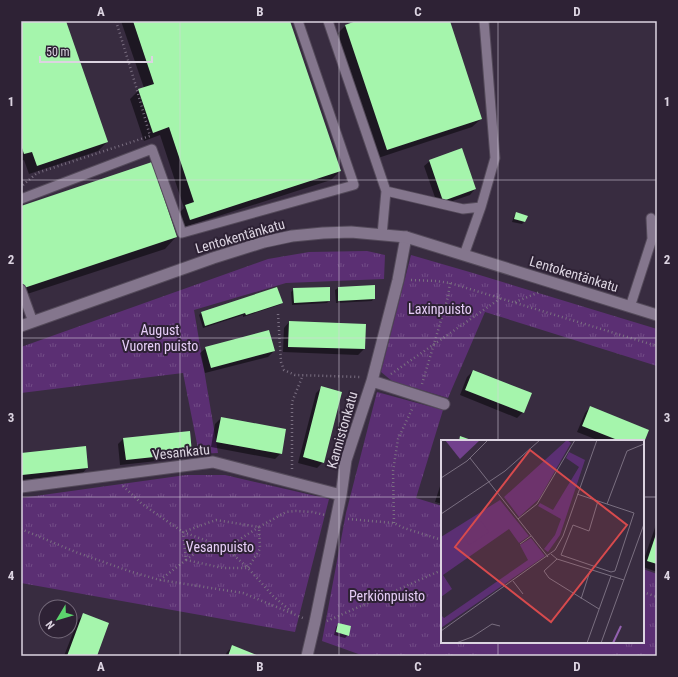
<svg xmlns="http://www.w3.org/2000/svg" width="678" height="677" viewBox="0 0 678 677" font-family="'Roboto Condensed',sans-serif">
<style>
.grass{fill:url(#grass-tufts)}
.pitch{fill:#5b2f73}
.shadow{fill:#0007}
.building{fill:#a5f5ac}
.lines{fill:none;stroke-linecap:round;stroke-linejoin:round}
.service-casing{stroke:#544a5a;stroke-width:11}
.minor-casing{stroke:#544a5a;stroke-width:13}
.tertiary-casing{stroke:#544a5a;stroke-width:13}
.path{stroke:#7a6f81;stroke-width:2.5;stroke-dasharray:1 3;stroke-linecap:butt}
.service{stroke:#84768d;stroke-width:9}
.minor{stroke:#84768d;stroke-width:11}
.tertiary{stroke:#84768d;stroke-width:11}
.grid{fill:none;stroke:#dcd4e1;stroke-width:1;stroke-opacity:0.55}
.labels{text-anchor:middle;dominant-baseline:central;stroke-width:4;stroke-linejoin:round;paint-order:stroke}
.street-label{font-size:14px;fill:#dcd4e1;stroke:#2e2235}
.park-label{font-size:14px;fill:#e7cef8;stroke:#2e2235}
.inset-river{fill:none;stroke:#9361af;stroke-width:2}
.inset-road{fill:none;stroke:#7a6f80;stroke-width:1}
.view{fill:#d74a4d;fill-opacity:0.15;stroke:#d74a4d;stroke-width:2}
.inset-edge{fill:none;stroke:#dcd4e1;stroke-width:2}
.neatline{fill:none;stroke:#dcd4e1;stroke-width:1.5}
.grid-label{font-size:13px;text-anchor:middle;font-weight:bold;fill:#dcd4e1}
</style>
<defs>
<pattern id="grass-tufts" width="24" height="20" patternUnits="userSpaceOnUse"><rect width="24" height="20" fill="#5b2f73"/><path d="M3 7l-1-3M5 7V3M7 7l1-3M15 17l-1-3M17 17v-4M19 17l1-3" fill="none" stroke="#724c87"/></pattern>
</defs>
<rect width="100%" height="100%" fill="#382c40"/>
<path class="grass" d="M367,251L385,255L384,279L286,283L194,310L218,453L199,454L183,373L21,393V347L268,259L309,252Z
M411,255L473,273L657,329V366L485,312L448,398L392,381L381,372Z
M377,392L443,410L416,498L442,506V642H643V569L657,574V656H364L322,641L346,513Z
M186,475H225L329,499L295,632L21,583V498Z"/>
<path class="pitch" d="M477,642H615L610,656H493L474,650Z"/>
<path class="shadow" d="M21,21H65L107,142L98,151L29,174L24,160L21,161Z
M121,21H289L340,171L331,180L181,228L177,215L184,208L160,135L144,141L130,99L139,90L144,88Z
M359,21H449L481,119L472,127L378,158L337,34L346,25Z
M430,161L475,189L470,195L438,206L424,166Z
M21,207L176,237L165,249L21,296Z
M517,213L526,216L524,222L522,224L512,222L514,216Z
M338,288L374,298L372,301L336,303L335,290Z
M294,289L329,301L327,303L292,305L291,292Z
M282,303L279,305L243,317V315L203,328L199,315L201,313Z
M289,322L364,325V349L358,355L283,352L284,328Z
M206,348L274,351L268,357L205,373L200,353Z
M473,371L523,412L517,418L460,395L467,377Z
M321,388L323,462L317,468L298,463L316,393Z
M590,407L648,430L643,443V441H600L577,432L585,413Z
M221,418L281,453L275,459L211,447L215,424Z
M124,438L191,453L185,458L120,465L118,444Z
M85,447L87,468L82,474L21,480V454Z
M442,480V504L435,502Z
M657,522V572L643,567V562Z
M84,614L95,656H64L78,620Z
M338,624L348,635L345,638L334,635L336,627Z
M233,646L257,656H225L227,652Z"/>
<path class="building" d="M21,21H66L108,142L37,166L32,152L24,154L21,145Z
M133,21H290L341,171L190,220L185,205L194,202L169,127L153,133L138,89L154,84Z
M356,21H450L482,119L387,150L345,25Z
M462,148L476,189L443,201L429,160Z
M152,162L177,237L21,289V206Z
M516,212L528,216L525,222L514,219Z
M375,285V299L338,301V287Z
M277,287L283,303L246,315L245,313L205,326L201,312Z
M330,287V301L294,303L293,288Z
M289,321L366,324L365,349L288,347Z
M269,330L275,351L211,368L205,347Z
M473,370L532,393L524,413L465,390Z
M321,386L342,392L324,463L303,457Z
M590,406L649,430L643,445V441H620L582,426Z
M221,417L286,429L282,454L216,442Z
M190,431L192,453L126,460L123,438Z
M460,436L474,441H459Z
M86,446L88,468L22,475L21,453Z
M657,531V564L647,561Z
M83,613L109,623L97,656H67Z
M338,623L351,626L349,636L336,632Z
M232,645L259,656H228Z"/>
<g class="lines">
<g class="service-casing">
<path id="service" d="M328,21L386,191L382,235
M386,191L463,209L481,207L495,158L484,21
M21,199L152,149L182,233L354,185L298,21
M464,255L481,207
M21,289L33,322
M630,307L652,239L651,218"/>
</g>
<g class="minor-casing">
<path id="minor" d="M372,381L444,404
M21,487L213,462L341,495
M307,656L315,622L341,495L346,460L372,381L398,280L406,237"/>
</g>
<g class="tertiary-casing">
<path id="tertiary" d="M21,326L213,258L264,242L292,236L323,233L351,232L406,237L657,315"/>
</g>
<path class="path" d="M23,185L37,173L150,136L135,83L116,21
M411,280L436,281L450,283L657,346
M515,302L540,292
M278,314L281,362L284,370L295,375L360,377
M391,374L501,298
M422,384L448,297L450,283
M292,469V402L303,375
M123,486L142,504L183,532L226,548L248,568L260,549L259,527L226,548
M348,519L394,523L404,528L442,540
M394,523L393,471L398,439L413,407
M21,529L78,553L132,572L160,580L243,593L303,618
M186,560L223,568H248L273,596L292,612
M186,560L210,542
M160,580L186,560L183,532L216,520L259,527L286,512L296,511L312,512L325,515
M643,592L657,597
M327,621L442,570"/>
<use href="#service" class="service"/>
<use href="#minor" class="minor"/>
<use href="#tertiary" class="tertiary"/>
</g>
<path class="grid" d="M180,21V656M339,21V656M498,21V441M21,180H657M21,338H657M21,497H442M643,497H657M498,642V656"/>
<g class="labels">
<g class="street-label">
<text transform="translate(240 236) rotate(-16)">Lentokentänkatu</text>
<text transform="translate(574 274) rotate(17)">Lentokentänkatu</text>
<text transform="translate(342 430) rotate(-74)">Kannistonkatu</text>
<text transform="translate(181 452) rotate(-6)">Vesankatu</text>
</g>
<g class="park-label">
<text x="440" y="309">Laxinpuisto</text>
<text x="160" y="330">August<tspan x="160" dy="16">Vuoren puisto</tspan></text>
<text x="220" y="547">Vesanpuisto</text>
<text x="387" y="596">Perkiönpuisto</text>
</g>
</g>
<g transform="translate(441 440)">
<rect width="203" height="203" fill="#382c40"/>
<path d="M126,0L130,3L98,59L78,77L63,57ZM128,12L144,20L119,95L107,112L103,109L114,95L120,79L97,66L99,63L112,70L138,27L125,18ZM59,60L88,96L78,103L68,89L2,135L11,149L0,157V97ZM90,98L104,116L0,188V175L3,178L87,120L79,105Z" fill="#5b2f73"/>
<path d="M4,0H39L19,19Z" fill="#72418d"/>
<path d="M40,81L48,92L28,105L21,93Z" fill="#5b2f73"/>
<path class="inset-river" d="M172,203L180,186"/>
<path class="inset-road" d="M29,18L107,117M0,38L26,21L47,0M136,54L166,64L186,11L203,4M157,61L148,91L132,85L120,115L170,132L174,131L193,73L166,64M0,74L64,31L99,0M77,79L96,64L134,0M79,104L90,96M110,114L116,119L183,140M116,119L103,131L108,138L158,169M72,141L82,154M140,159L149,131M0,191L114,110L122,96L156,0M15,203L31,197L51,184L59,186M146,203L170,136M160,203L203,84"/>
<path class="view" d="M89,10L186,85L110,182L14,107Z"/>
<rect width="203" height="203" class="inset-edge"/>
</g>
<rect width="678" height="677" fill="none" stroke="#2e2235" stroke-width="44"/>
<g transform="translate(58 619) rotate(232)"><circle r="19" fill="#2e2235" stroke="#74697a"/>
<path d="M0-3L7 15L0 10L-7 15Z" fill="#5cd56d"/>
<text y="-6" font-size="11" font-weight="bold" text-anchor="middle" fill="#dcd4e1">N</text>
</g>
<path d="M40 56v6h112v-6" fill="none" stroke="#dcd4e1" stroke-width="2"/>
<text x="46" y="56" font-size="12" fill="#dcd4e1" stroke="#2e2235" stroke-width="3" paint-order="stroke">50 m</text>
<rect x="22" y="22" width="634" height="633" class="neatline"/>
<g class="grid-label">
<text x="101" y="16">A</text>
<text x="260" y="16">B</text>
<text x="418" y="16">C</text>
<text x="577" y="16">D</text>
<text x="11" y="106">1</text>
<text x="667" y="106">1</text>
<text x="11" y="264">2</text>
<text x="667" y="264">2</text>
<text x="11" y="422">3</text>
<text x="667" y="422">3</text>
<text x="11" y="580">4</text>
<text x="667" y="580">4</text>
<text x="101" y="671">A</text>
<text x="260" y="671">B</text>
<text x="418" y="671">C</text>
<text x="577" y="671">D</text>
</g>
</svg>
